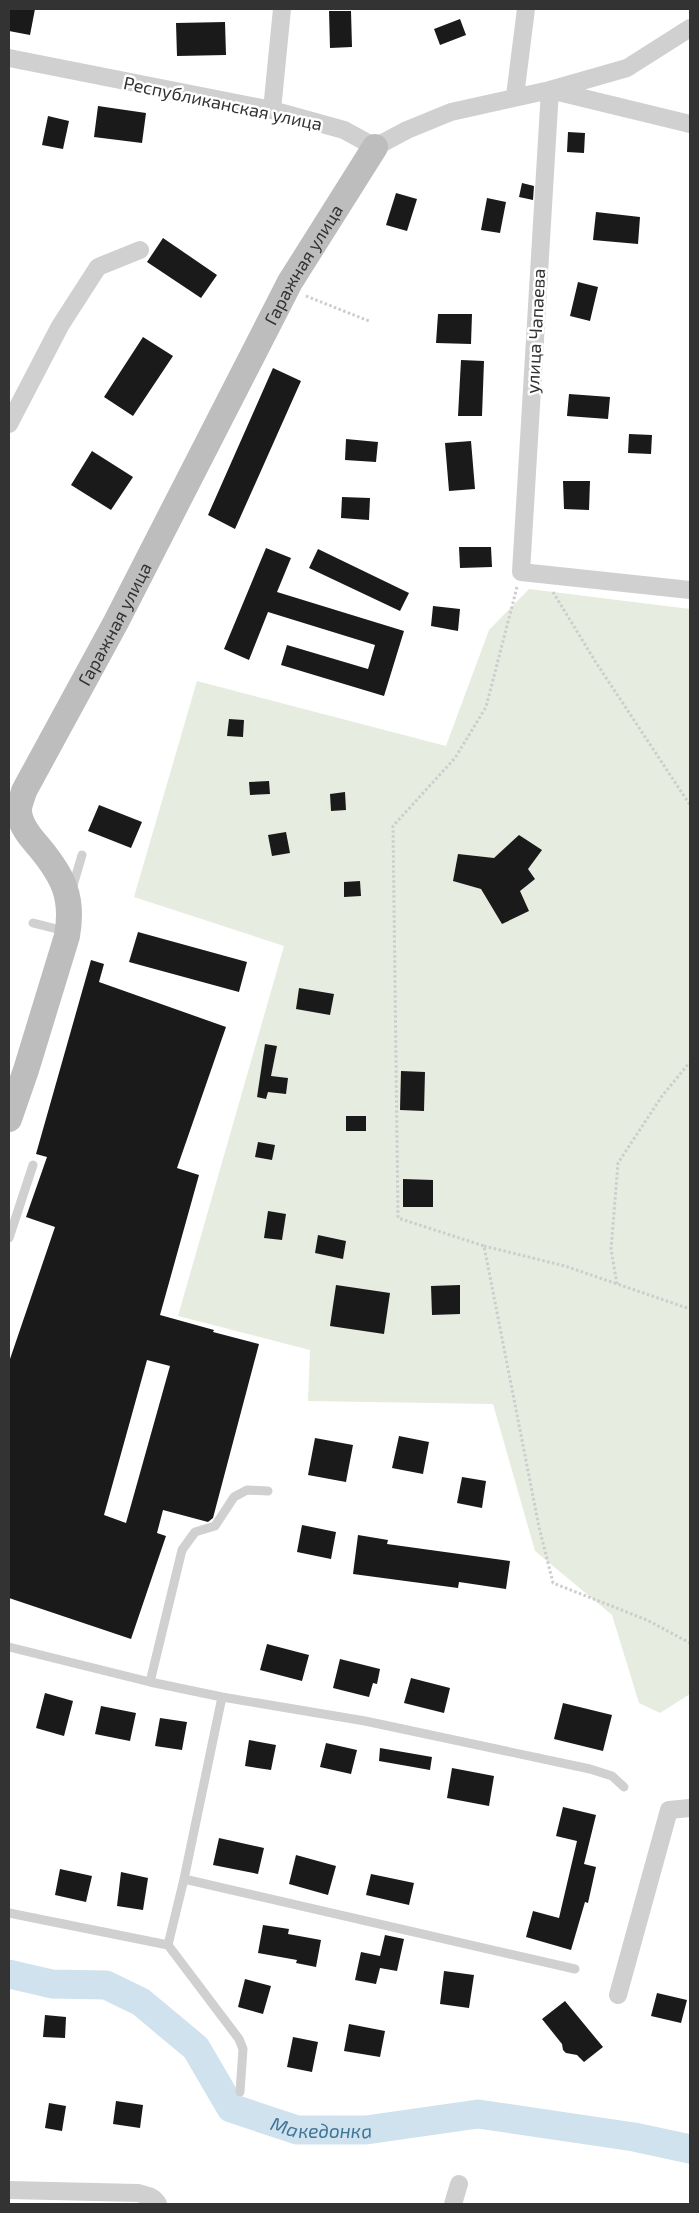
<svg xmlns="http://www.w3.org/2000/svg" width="699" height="2213" viewBox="0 0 699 2213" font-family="'Exo 2',sans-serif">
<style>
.green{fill:#e6ecdf}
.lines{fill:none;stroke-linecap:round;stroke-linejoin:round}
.river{stroke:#cfe2ee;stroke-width:29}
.building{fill:#1a1a1a;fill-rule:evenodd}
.path{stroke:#cdcdcd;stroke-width:3;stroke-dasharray:2.5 2.5;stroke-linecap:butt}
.lane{stroke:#d0d0d0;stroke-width:9}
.street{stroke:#d0d0d0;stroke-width:18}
.secondary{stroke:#bdbdbd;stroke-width:26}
.labels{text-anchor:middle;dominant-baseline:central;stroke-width:5;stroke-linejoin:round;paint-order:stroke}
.street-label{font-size:18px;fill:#333;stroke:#fff}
.water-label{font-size:19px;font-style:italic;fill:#3f7597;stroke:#fff}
</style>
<rect width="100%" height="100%" fill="#fff"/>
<path class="green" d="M529,589L690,609V1694L660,1713L639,1703L612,1615L535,1551L493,1404L308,1401L310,1350L178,1316L284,946L134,897L197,681L446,746L489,630Z"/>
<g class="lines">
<path class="river" id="s1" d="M9,1974L52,1984L106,1985L141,2002L196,2048L231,2108L297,2130H366L478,2114L634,2137L690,2149"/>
</g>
<path class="building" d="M9,9H35L30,35L9,31Z
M329,11H351L352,47L330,48Z
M460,19L466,35L440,45L434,29Z
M225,22L226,55L177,56L176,23Z
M98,106L146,113L142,143L94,137Z
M48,116L69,121L63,149L42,145Z
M568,132L585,133L584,153L567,152Z
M522,183L534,186L533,200L519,197Z
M396,193L417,199L407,231L386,225Z
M487,198L506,202L500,233L481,230Z
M596,212L640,217L638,244L593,240Z
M163,238L217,275L201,298L147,262Z
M578,282L598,287L590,321L570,316Z
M438,314H472L471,344L436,343Z
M143,337L173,356L133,416L104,397Z
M461,360L484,361L482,416H458Z
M273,368L301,381L235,529L208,515Z
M569,394L610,397L608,419L567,416Z
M629,434L652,435L651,454L628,453Z
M346,439L378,442L376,462L345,460Z
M471,441L475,489L449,491L445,443Z
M92,451L133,477L111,510L71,485Z
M563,481H590L589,510L564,509Z
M342,497L370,498L369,520L341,518Z
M459,547H491L492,567L460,568Z
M266,548L291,558L277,592L404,631L384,696L281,665L287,645L368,669L375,645L268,612L249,660L224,649Z
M318,549L409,593L400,611L309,568Z
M433,606L460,609L458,631L431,626Z
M229,719L244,720L243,737L227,736Z
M269,781L270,794L250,795L249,782Z
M345,792L346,810L331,811L330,794Z
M99,805L142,822L131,848L88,831Z
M286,832L290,853L272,856L268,835Z
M519,835L542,850L528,869L535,879L520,891L529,911L502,924L481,889L453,881L458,854L494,858Z
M360,881L361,896L344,897V882Z
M138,932L247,962L239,992L129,962Z
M91,960L104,964L99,982L226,1027L177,1168L199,1175L160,1315L214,1330L213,1332L259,1344L213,1518L208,1522L163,1510L157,1533L166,1536L131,1639L9,1598V1362L55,1227L26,1217L47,1157L36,1154ZM147,1360L170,1366L126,1523L104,1515Z
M299,988L334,994L330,1015L296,1009Z
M265,1044L277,1046L271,1076L288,1078L286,1094L268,1092L266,1099L257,1097Z
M401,1071L425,1072L424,1111L400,1110Z
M346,1116H366V1131H346Z
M258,1142L275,1145L272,1160L255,1157Z
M403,1179L433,1180V1207H403Z
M268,1211L286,1214L282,1240L264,1238Z
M318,1235L346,1241L343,1259L315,1253Z
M336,1285L390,1293L384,1334L330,1326Z
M460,1285V1314L432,1315L431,1286Z
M399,1436L429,1442L423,1474L392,1468Z
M315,1438L353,1445L346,1482L308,1475Z
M462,1477L486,1481L482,1508L457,1503Z
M302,1525L336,1532L331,1559L297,1552Z
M358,1535L388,1540L387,1544L510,1561L506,1589L459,1582L458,1588L353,1574Z
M267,1644L309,1655L302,1681L260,1670Z
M340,1659L380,1669L377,1684L373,1683L369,1697L333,1688Z
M411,1678L450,1688L444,1713L404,1703Z
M45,1693L73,1701L64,1736L36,1728Z
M563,1703L612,1715L603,1751L554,1739Z
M101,1706L136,1713L130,1741L95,1734Z
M160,1718L187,1722L182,1750L155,1746Z
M249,1740L276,1745L271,1770L245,1766Z
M326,1743L357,1750L351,1774L320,1767Z
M380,1748L432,1757L430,1770L379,1761Z
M452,1768L494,1776L489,1806L447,1798Z
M563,1807L596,1815L584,1864L596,1867L588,1903L585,1902L571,1950L526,1937L533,1911L559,1918L577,1841L556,1836Z
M219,1838L264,1848L258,1874L213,1865Z
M296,1855L336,1866L328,1895L289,1884Z
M60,1869L92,1876L86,1902L55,1895Z
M121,1872L148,1878L143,1910L117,1906Z
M371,1874L414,1883L409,1905L366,1895Z
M263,1925L289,1929L288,1934L321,1940L316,1967L296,1963L297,1960L258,1953Z
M385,1935L404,1939L397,1971L380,1968L376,1984L355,1980L361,1952L380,1956Z
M444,1971L474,1975L469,2008L440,2004Z
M245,1979L271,1986L263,2014L238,2007Z
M657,1993L687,2000L681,2023L651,2016Z
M565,2001L603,2047L584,2062L577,2055L566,2053L563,2050L562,2044L542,2019Z
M45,2015L66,2017L65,2038L43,2037Z
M349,2024L385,2031L380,2057L344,2051Z
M293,2037L318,2042L312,2072L287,2067Z
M116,2101L143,2105L140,2128L113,2124Z
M49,2103L66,2106L62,2131L45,2128Z"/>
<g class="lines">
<path class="path" d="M306,296L369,321
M517,587L486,707L455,758L393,826L398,1218L484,1246L539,1527L553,1583L647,1620L690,1643
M553,592L595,661L690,805
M484,1246L565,1266L690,1309
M617,1284L611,1249L618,1163L662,1096L690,1062"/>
<path class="lane" d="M72,889L82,855
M33,923L65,931
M9,1238L33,1165
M9,1647L150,1682L222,1697L365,1721L590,1769L612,1776L624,1787
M150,1682L182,1550L195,1532L215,1526L234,1497L247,1490L268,1491
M184,1879L575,1969
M9,1913L168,1945L239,2039L243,2049L240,2092
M168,1945L184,1879L222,1697"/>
<path class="street" d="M690,28L627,68L550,90L521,572L690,590
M9,58L272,110L344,130L375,147L407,130L451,112L550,90L690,124
M515,96L526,9
M272,110L282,9
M9,424L60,326L98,267L140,250
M618,1995L669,1810L690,1808
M9,2190L138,2193C146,2195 154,2196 158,2204
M453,2204L459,2184"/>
<path class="secondary" id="s2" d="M9,1119L26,1070L67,936C74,897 63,876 39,847C30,837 19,824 19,810C19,804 23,796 24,791L116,622L290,282L375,147"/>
</g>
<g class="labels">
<g class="street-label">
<text transform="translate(223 103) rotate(12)">Республиканская улица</text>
<text stroke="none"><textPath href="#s2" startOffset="948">Гаражная улица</textPath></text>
<text transform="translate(535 331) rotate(-87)">улица Чапаева</text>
<text stroke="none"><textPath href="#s2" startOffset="542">Гаражная улица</textPath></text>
</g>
<g class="water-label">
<text stroke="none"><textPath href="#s1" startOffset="372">Македонка</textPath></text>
</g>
</g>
<rect width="699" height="2213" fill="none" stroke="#333333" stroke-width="20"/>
</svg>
